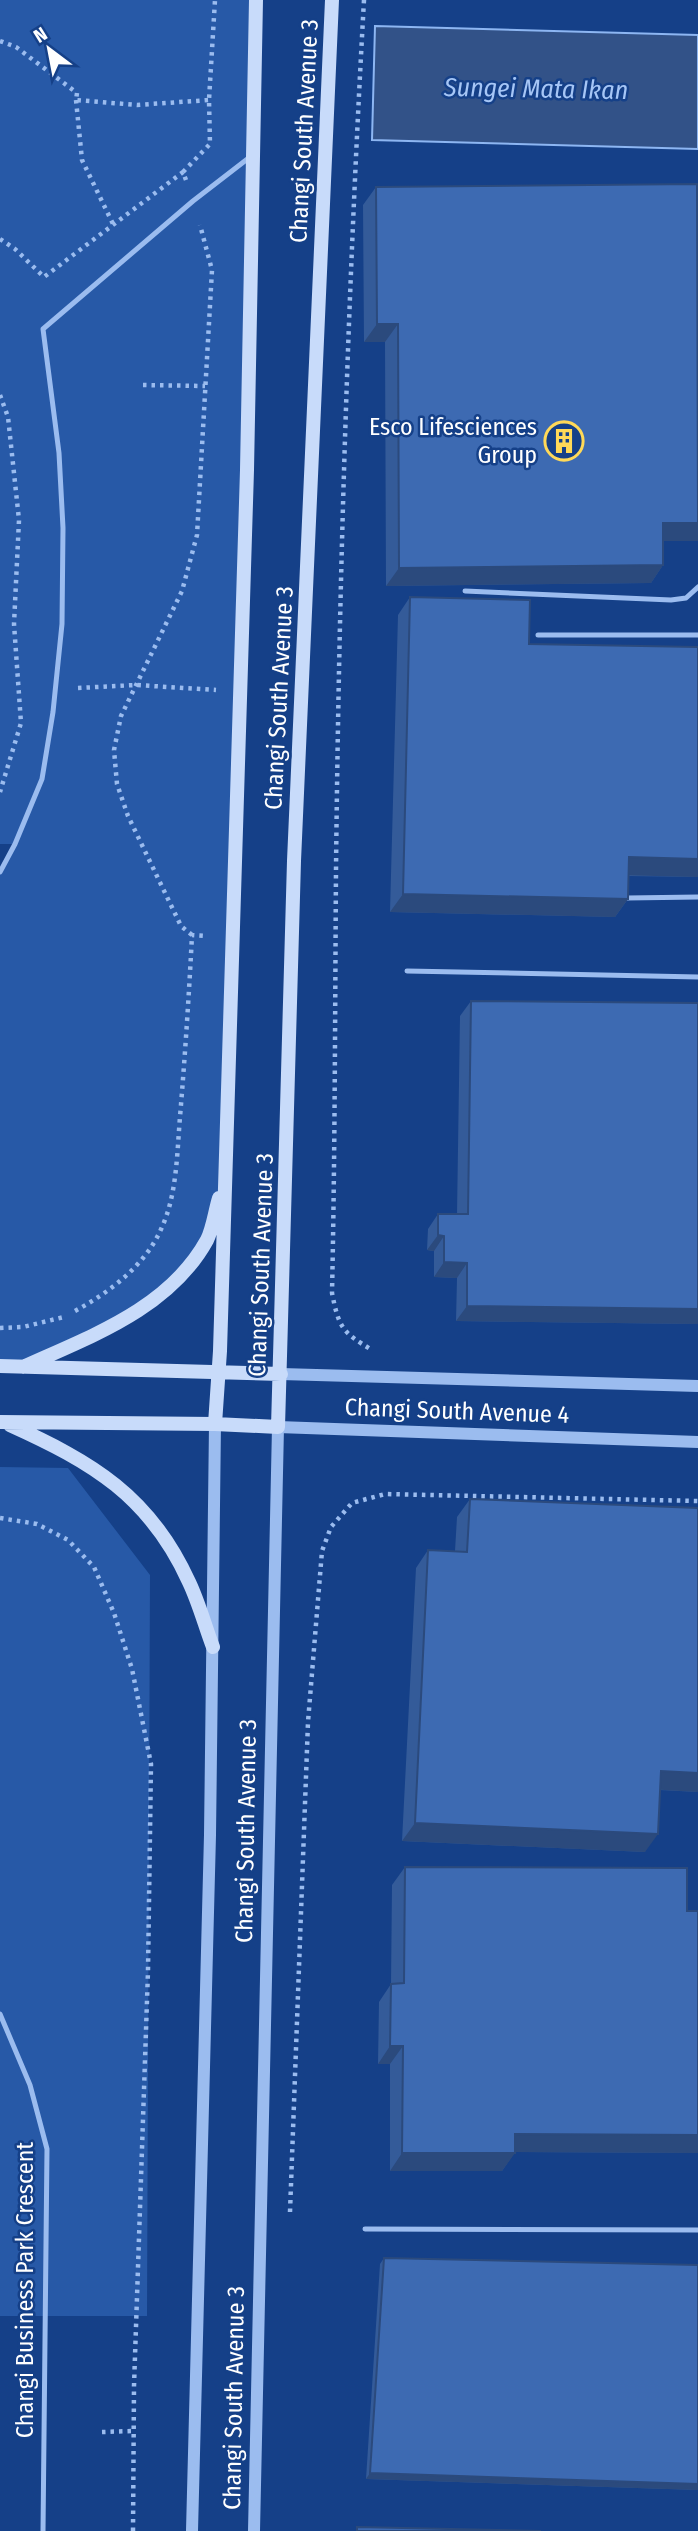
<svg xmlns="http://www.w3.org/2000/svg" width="698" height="2531" viewBox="0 0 698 2531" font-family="'Fira Sans Condensed',sans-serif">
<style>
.green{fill:#2759a7}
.water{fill:#325288;stroke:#8db6f2;stroke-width:2}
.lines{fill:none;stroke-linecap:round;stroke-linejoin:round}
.path{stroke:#9bbcef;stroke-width:4.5;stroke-dasharray:3.5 5;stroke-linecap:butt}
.service{stroke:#9bbcef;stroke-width:5}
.tertiary{stroke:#9bbcef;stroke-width:12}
.secondary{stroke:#c8dbfa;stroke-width:14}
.wall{fill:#345b99}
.shaded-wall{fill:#2b4a7d}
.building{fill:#3d6ab2;stroke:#2b4a7d;stroke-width:2}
.labels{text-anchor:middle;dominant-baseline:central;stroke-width:5;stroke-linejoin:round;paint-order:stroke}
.street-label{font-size:24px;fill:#fff;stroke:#154088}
.poi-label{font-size:24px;fill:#fff;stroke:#154088;text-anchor:end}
.water-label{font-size:26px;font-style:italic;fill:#a6c6f6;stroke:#154088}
</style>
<rect width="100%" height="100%" fill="#154088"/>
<path class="green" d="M0,0H257L224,1177L207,1238L147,1305L23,1366L0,1362V873L15,844H0Z
M0,1467L68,1468L150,1575L147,2316H0Z"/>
<path class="water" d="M375,26L698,35V149L372,140Z"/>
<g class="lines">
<path class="path" d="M364,0C348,289 339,580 336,870C335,1011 335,1152 332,1293C339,1328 342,1332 372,1350
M0,41L16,47L77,93L76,100L137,105L209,100
M76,100L82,160L113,224
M186,180L183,172L210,144L209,100L215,0
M0,239L15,249L44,277L183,172
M143,385L205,386
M0,395L8,417L19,520L14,624L21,723L0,792
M78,688L136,685L216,690
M192,935L181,926L128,816L117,784L114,750L121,716L182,591L197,535L212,270L200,225
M75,1311C110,1292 146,1265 162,1227C177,1194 177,1153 180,1117C185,1056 189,995 192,935L206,936
M0,1328L23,1327L64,1317
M0,1518L37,1524L68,1540L94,1567L114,1613L132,1669L151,1764L148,1971L134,2386L133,2531
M290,2212L308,1722L322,1551L331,1527L352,1503L385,1494L698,1501
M102,2432L133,2431"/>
<path class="service" d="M465,591L671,600L686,598L698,587
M538,635H698
M0,872L15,844L42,779L53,712L62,624L63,528L59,453L43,329L193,201L250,157
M627,898L698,897
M407,971L698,977
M0,2014L30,2085L47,2149L43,2531
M365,2229L698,2230"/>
<path class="tertiary" d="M281,1374L698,1386
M192,2531L210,1835L215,1424
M254,2531L278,1427L698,1442"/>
<path class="secondary" d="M0,1366L281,1374
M23,1367C91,1336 169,1309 207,1240C213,1228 215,1211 219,1198
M0,1422L215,1424L278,1427L294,861L332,0
M215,1424L220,1351L247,470L256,0
M10,1425C92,1462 150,1496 189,1582C199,1603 205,1626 213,1647"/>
</g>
<path class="wall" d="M376,187L663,541V565L651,583L386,586L385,342H364L363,205Z
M410,597L529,644L698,877L628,876V899L615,917L390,912L398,615Z
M471,1001L698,1003V1324L456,1321L457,1278L434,1277V1251L427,1250L428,1229L438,1214H457L460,1016Z
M470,1499L698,1508V1792L660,1790L645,1852L402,1841L416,1568L428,1550L455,1551L457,1517Z
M405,1867L687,1911H698V2153L515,2152L502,2171H390V2064H378L379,2002L391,1984L392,1885Z
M384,2258L698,2265V2490L366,2479L380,2264Z"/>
<path class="shaded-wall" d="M377,324H398L385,342H364Z
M663,523H698V541H650Z
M663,565L651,583L386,586L399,568Z
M629,857L698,859V877L616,875Z
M403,894L628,899L615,917L390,912Z
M438,1235L444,1236L434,1251L427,1250Z
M444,1262L467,1263L457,1278L434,1277Z
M467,1306L698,1309V1324L456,1321Z
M661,1771L698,1773V1792L648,1789Z
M415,1823L658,1834L645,1852L402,1841Z
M390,2046H403L390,2064H378Z
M515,2134L698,2135V2153L503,2152Z
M402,2153H515L502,2171H390Z
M370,2473L698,2484V2490L366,2479Z"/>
<path class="building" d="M697,184L698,523H663V565L399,568L398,324H377L376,187Z
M410,597L530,600L529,644L698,647V859L629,857L628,899L403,894Z
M471,1001L698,1003V1309L467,1306V1263L444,1262V1236L438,1235V1214H468Z
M470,1499L698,1508V1773L661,1771L658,1834L415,1823L428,1550L467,1552Z
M405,1867L687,1868V1911H698V2135L515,2134V2153H402L403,2046H390L391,1984L404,1983Z
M384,2258L698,2265V2484L370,2473Z
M357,2527L541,2531H357Z"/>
<defs>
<g id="building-ring" transform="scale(2.0125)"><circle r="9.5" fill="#154088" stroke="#ffd958" stroke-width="1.5"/><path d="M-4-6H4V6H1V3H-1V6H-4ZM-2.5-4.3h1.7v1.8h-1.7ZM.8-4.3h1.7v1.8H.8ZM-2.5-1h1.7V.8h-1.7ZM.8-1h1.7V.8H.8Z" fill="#ffd958"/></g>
</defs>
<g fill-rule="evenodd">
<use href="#building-ring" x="564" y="441"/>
</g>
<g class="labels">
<g class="street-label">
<text transform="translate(304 131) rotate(-87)">Changi South Avenue 3</text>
<text transform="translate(279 698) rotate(-87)">Changi South Avenue 3</text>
<text transform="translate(261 1265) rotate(-88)">Changi South Avenue 3</text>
<text transform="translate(457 1411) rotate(2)">Changi South Avenue 4</text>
<text transform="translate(246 1831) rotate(-89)">Changi South Avenue 3</text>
<text transform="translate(25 2290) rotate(-90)">Changi Business Park Crescent</text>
<text transform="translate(234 2398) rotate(-89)">Changi South Avenue 3</text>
</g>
<g class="poi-label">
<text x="537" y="427">Esco Lifesciences<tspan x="537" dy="28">Group</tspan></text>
</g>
<g class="water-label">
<text transform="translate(536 89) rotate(1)">Sungei Mata Ikan</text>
</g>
</g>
<g transform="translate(49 49) rotate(328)" stroke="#154088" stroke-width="5" paint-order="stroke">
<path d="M0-5L12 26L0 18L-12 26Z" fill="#ffffff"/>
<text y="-10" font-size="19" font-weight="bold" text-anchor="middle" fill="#ffffff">N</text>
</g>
</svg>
